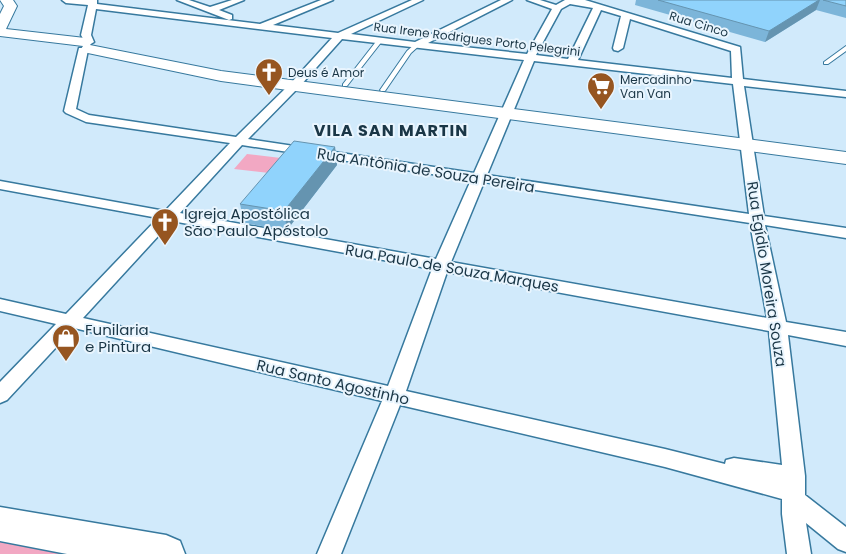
<svg xmlns="http://www.w3.org/2000/svg" width="846" height="554" viewBox="0 0 846 554" font-family="Poppins,sans-serif">
<style>
.green{fill:#f2a8c3}
.lines{fill:none;stroke-linecap:round;stroke-linejoin:round}
.lane-casing{stroke:#37799e;stroke-width:2}
.street-casing{stroke:#37799e;stroke-width:3}
.secondary-casing{stroke:#37799e;stroke-width:2}
.primary-casing{stroke:#37799e;stroke-width:3}
.lane{fill:#fff;fill-rule:evenodd}
.street{fill:#fff;fill-rule:evenodd}
.secondary{fill:#fff;fill-rule:evenodd}
.primary{fill:#fff;fill-rule:evenodd}
.wall{fill:#7cb5d9}
.shaded-wall{fill:#6594b0}
.building{fill:#90d3fc;stroke:#6594b0}
.labels{text-anchor:middle;dominant-baseline:central;stroke-width:4;stroke-linejoin:round;paint-order:stroke}
.far-street-label{font-size:12px;fill:#1a3646;stroke:#e9f5fe}
.far-poi-label{font-size:12px;fill:#1a3646;stroke:#e9f5fe;text-anchor:start}
.street-label{font-size:15px;fill:#1a3646;stroke:#e9f5fe}
.poi-label{font-size:15px;fill:#1a3646;stroke:#e9f5fe;text-anchor:start}
.far-district-label{font-size:16px;font-weight:bold;letter-spacing:1px;fill:#1a3646;stroke:#e9f5fe}
</style>
<rect width="100%" height="100%" fill="#d1eafb"/>
<path class="green" d="M247,154L289,159L278,174L234,169Z
M0,541L73,554H0Z"/>
<g class="lines">
<g class="lane-casing">
<path id="lane" d="M378,39L383,40L347,86H343V84Z
M416,43L421,44L411,53L385,91H381L380,90L407,51Z
M846,46V51L828,64H824V62Z"/>
</g>
<g class="street-casing">
<path id="street" d="M62,0H97V4L260,24L321,0H333L273,25L338,33L412,0H423L351,34L415,42L501,0H512L428,43L527,54L552,9L527,0H540L556,5L565,0H585L740,47L743,79L846,91V97L744,86L764,216L846,228V238L765,225L786,322L846,332V346L788,335L805,476V495L846,527V552L838,549L806,523L811,554H787L782,514V499L665,467L400,405L341,554H317L382,401L74,328L7,400L0,403V382L56,324L0,311V299L66,314L158,218L0,189V181L165,211L230,143L86,122L66,113L64,111L79,48H87L88,50L76,109L89,115L236,137L291,83L332,38L96,9L91,35L94,42L89,45L86,44L81,35L88,5L66,3ZM570,4L593,8L568,59L536,55L561,9ZM601,10L621,16L613,48L614,50L618,51L623,48L630,19L731,51L732,78L578,60ZM342,39L524,60L474,173L248,139L299,87ZM534,61L733,84L749,214L487,175ZM242,145L471,180L436,259L180,213ZM484,182L750,223L767,318L451,262ZM172,221L432,269L388,386L83,318ZM447,272L769,331L782,465L734,458L726,460L725,464L665,449L406,391Z
M177,0H189L210,7L232,0H244L219,10L232,15V19L229,20Z"/>
</g>
<g class="secondary-casing">
<path id="secondary" d="M0,0H13L17,6L6,29L85,38L90,39L92,42L90,45L221,71L846,152V164L221,81L83,52L81,49L83,46L0,36V14L4,6Z"/>
</g>
<g class="primary-casing">
<path id="primary" d="M0,507L166,535L180,541L185,554H67L0,541Z"/>
</g>
<use href="#lane" class="lane"/>
<use href="#street" class="street"/>
<use href="#secondary" class="secondary"/>
<use href="#primary" class="primary"/>
</g>
<path class="wall" d="M636,0H846V18L816,10L765,42L635,5Z
M335,147L337,165L287,230L244,223L240,204Z"/>
<path class="shaded-wall" d="M819,0H820L816,10L765,42L769,31Z
M335,147L337,165L287,230L284,211Z"/>
<path class="building" d="M658,0H819L769,31Z
M823,0H846V6Z
M294,141L335,147L284,211L240,204Z"/>
<defs>
<g id="church-pin" transform="scale(1.4375)"><path d="M0 17L-7.5 6A9.5 9.5 0 1 1 7.5 6Z" fill="#965520" stroke="#e9f5fe"/><path d="M-1.2-6h2.4v3.5h3.3v2.4h-3.3V6h-2.4V-.1h-3.3v-2.4h3.3Z" fill="#fff"/></g>
<g id="supermarket-pin" transform="scale(1.4375)"><path d="M0 17L-7.5 6A9.5 9.5 0 1 1 7.5 6Z" fill="#965520" stroke="#e9f5fe"/><path d="M-6-5.5h2.5l.6 2H6L4.5 2H-2.5L-4.4-4H-6ZM-1.5 3.2a1.3 1.3 0 1 0 .1 0ZM3 3.2a1.3 1.3 0 1 0 .1 0Z" fill="#fff"/></g>
<g id="shop-pin" transform="scale(1.4375)"><path d="M0 17L-7.5 6A9.5 9.5 0 1 1 7.5 6Z" fill="#965520" stroke="#e9f5fe"/><path d="M-5-2.5h2.3a2.7 3.5 0 0 1 5.4 0H5L5.5 6h-11ZM-1.5-2.5h3a1.5 2.3 0 0 0-3 0Z" fill="#fff"/></g>
</defs>
<g fill-rule="evenodd">
<use href="#church-pin" x="269" y="72"/>
<use href="#supermarket-pin" x="601" y="86"/>
<use href="#church-pin" x="165" y="222"/>
<use href="#shop-pin" x="66" y="338"/>
</g>
<g class="labels">
<g class="far-street-label">
<text transform="translate(699 24) rotate(17)">Rua Cinco</text>
<text transform="translate(477 39) rotate(7)">Rua Irene Rodrigues Porto Pelegrini</text>
</g>
<g class="far-poi-label">
<text x="288" y="72">Deus é Amor</text>
<text x="620" y="79">Mercadinho<tspan x="620" dy="14">Van Van</tspan></text>
</g>
<g class="street-label">
<text transform="translate(426 170) rotate(9)">Rua Antônia de Souza Pereira</text>
<text transform="translate(452 268) rotate(10)">Rua Paulo de Souza Marques</text>
<text transform="translate(767 274) rotate(81)">Rua Egídio Moreira Souza</text>
<text transform="translate(333 382) rotate(13)">Rua Santo Agostinho</text>
</g>
<g class="poi-label">
<text x="184" y="213">Igreja Apostólica<tspan x="184" dy="17">São Paulo Apóstolo</tspan></text>
<text x="85" y="329">Funilaria<tspan x="85" dy="17">e Pintura</tspan></text>
</g>
<g class="far-district-label">
<text x="391" y="130">VILA SAN MARTIN</text>
</g>
</g>
</svg>
